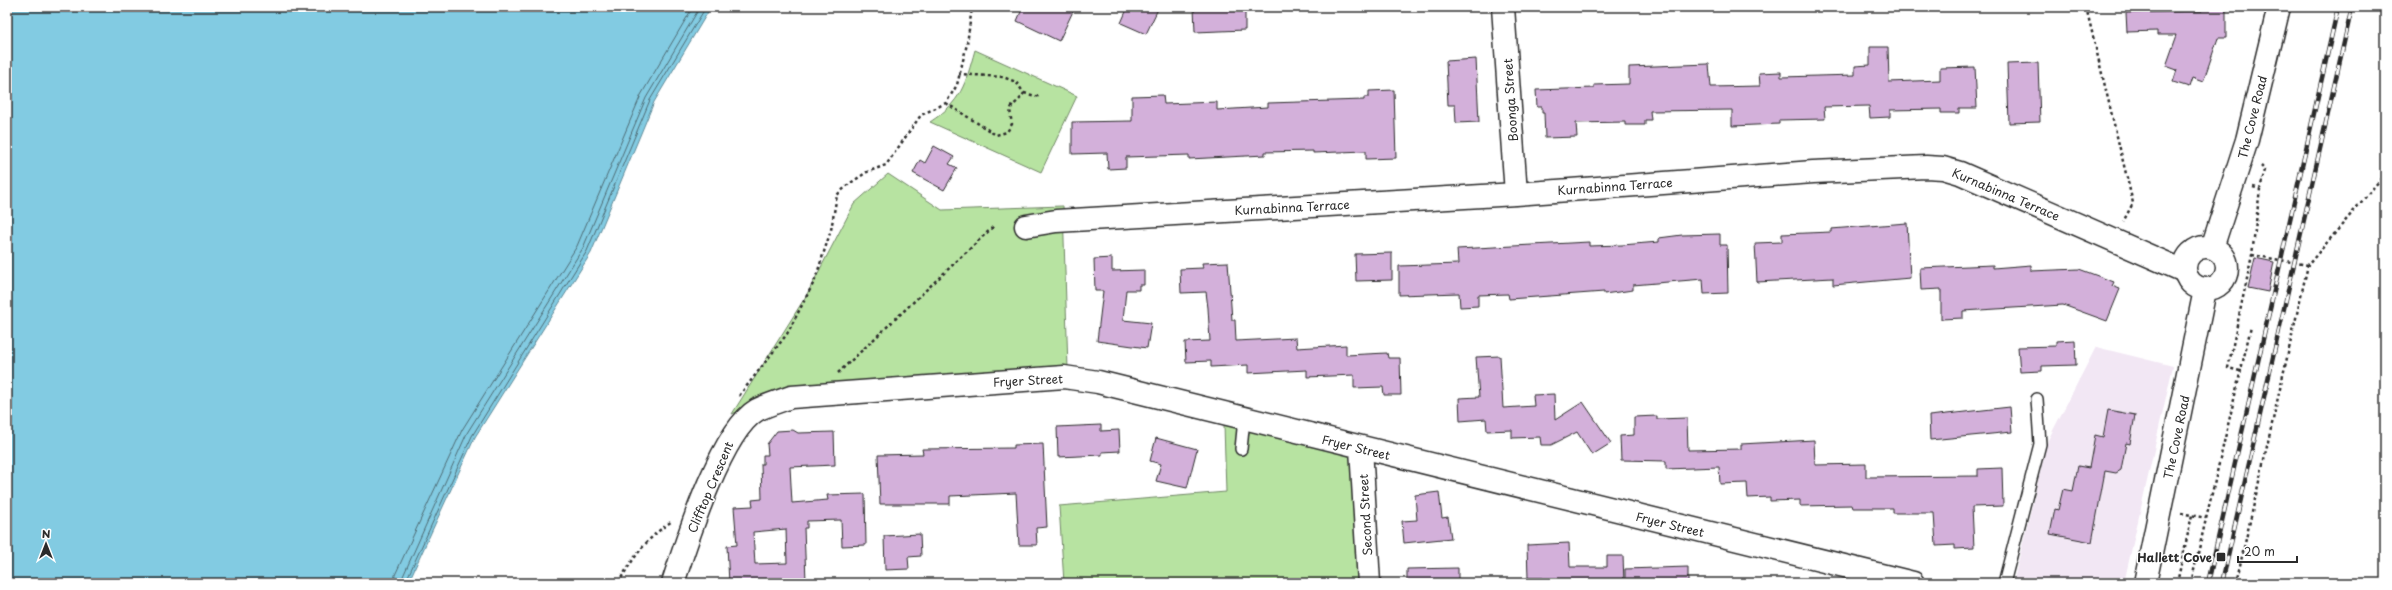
<svg xmlns="http://www.w3.org/2000/svg" width="2392" height="590" viewBox="0 0 2392 590" font-family="'Playpen Sans',sans-serif">
<style>
.built{fill:#f2e7f4}
.green{fill:#b7e3a1;stroke:#718766}
.water{fill:#82cbe2;stroke:#5f8b99}
.lines{fill:none;stroke-linecap:round;stroke-linejoin:round}
.shore{stroke:#4e6b74;stroke-width:1}
.building{fill:#d3b0da;stroke:#2b2b2b;fill-rule:evenodd}
.service-casing{stroke:#2b2b2b;stroke-width:14}
.minor-casing{stroke:#2b2b2b;stroke-width:25}
.tertiary-casing{stroke:#2b2b2b;stroke-width:25}
.path{stroke:#2b2b2b;stroke-width:2.5;stroke-dasharray:3 3;stroke-linecap:butt}
.service{stroke:#fff;stroke-width:11}
.minor{stroke:#fff;stroke-width:22}
.tertiary{stroke:#fff;stroke-width:22}
.rail-casing{stroke:#2b2b2b;stroke-width:4.5}
.rail{stroke:#fff;stroke-width:3;stroke-dasharray:9;stroke-linecap:butt}
.poi-dot{fill:#2b2b2b;stroke:#fff;stroke-width:1.5}
.labels{text-anchor:middle;dominant-baseline:central;stroke-width:3;stroke-linejoin:round;paint-order:stroke}
.street-label{font-size:12px;fill:#2b2b2b;stroke:#fff}
.poi-label{font-size:12px;font-weight:bold;fill:#2b2b2b;stroke:#fff;text-anchor:end}
</style>
<rect width="100%" height="100%" fill="#fff"/>
<filter id="ink" filterUnits="userSpaceOnUse"><feTurbulence type="fractalNoise" baseFrequency=".025" numOctaves="2"/><feDisplacementMap in="SourceGraphic" scale="8" xChannelSelector="R" yChannelSelector="G"/><feConvolveMatrix kernelMatrix="1 2 1 2 8 2 1 2 1" color-interpolation-filters="sRGB"/></filter>
<g filter="url(#ink)">
<path class="built" d="M2096,347L2173,366L2124,583H2013L2048,440Z"/>
<path class="green" d="M975,50L1077,96L1041,172L930,122C962,101 965,85 975,50Z
M888,174L942,210L1063,206L1068,369L792,388L732,414L806,296L854,204Z
M1224,425L1350,455L1358,583H1064L1059,506L1226,492Z"/>
<path class="water" d="M7,7H711L654,102L591,253L475,437L408,583H7Z"/>
<g class="lines">
<path class="shore" d="M394,583L395,575L462,430L577,246L641,95L693,7
M400,583L467,433L583,248L646,98L700,7
M405,583L472,436L587,251L650,100L706,7"/>
</g>
<path class="building" d="M1023,7H1075L1059,41L1017,21Z
M1128,7H1159L1146,34L1121,23Z
M1194,7H1245V30L1195,32Z
M2202,7H2226V38H2218L2203,82L2192,78L2189,87L2173,82L2177,70L2166,66L2177,35H2157V31L2127,32L2126,13L2202,11Z
M1870,47H1888L1889,82L1940,80V68L1975,67L1977,108H1959V113H1941V109L1890,110V117L1870,118L1869,106L1824,107L1825,119L1779,120V124L1732,126V110L1650,111L1651,120H1645V125H1625V122L1576,123L1577,137L1545,138L1544,113H1542V107H1537L1536,90L1594,88V85L1629,84V67L1709,64L1711,87L1760,86L1759,73L1781,72V77L1855,75V66L1870,65Z
M1476,59L1479,122L1456,123L1455,105H1448L1446,61Z
M2038,63L2040,122L2009,123L2007,64Z
M1394,90L1396,158L1366,159V151L1313,153V151L1265,152V155L1189,159V155L1126,157V168L1108,169L1107,153L1072,154V122L1132,121V96L1163,95L1164,104L1217,102V110L1268,107V103L1364,100V97H1369V91Z
M934,146L954,157L949,164L957,168L944,190L913,173L920,160L925,163Z
M1907,223L1910,278L1833,285V278L1757,282L1755,243L1782,242V234L1831,232V229Z
M1720,234V245H1727L1728,293L1704,294L1703,279L1633,285V290L1604,294V292L1509,299L1508,294L1478,295V306L1460,307L1459,293L1399,295V266L1458,264L1457,249L1589,242V246L1622,245L1659,242V238L1682,235Z
M1392,253V280L1356,281L1355,254Z
M1112,258V271L1144,270V285H1139V290H1126L1123,320L1151,323L1147,348L1097,341L1103,291H1095L1094,259Z
M2255,258L2274,262L2268,292L2248,288Z
M1228,262L1232,320H1235L1236,341L1296,338L1297,348L1346,345V355L1387,353L1388,358H1400L1401,395H1384L1383,387L1354,388V375L1307,377V370L1248,373V365L1211,367V361L1186,362L1185,342L1210,341L1208,308L1206,292L1181,293L1180,269L1203,268L1202,263Z
M1993,265V268L2031,265V271L2079,269L2114,282L2112,286L2120,289L2107,321L2063,305L1963,311V318L1941,319V289L1921,290L1920,268Z
M2075,340L2076,365L2042,366V371L2020,372L2018,347L2056,346V341Z
M1500,356L1503,408L1534,406L1533,395L1554,394L1555,420L1583,402L1611,443L1592,455L1577,432L1551,445H1541L1540,437L1512,438V430L1487,431L1486,419L1460,421L1459,398L1479,397L1476,357Z
M2010,407L2012,432L1930,440L1929,416Z
M2108,410L2135,415L2130,444L2126,443L2121,470L2116,473L2105,471L2092,542L2050,534L2055,509L2058,510L2063,489L2073,491L2078,466L2089,468L2095,435L2103,437Z
M1657,416V419L1687,418L1688,450L1741,449V444L1814,440L1815,465L1866,464V477L1978,476V469L2002,468L2003,506L1972,507L1974,548L1955,549V545L1936,546L1934,513H1893V508H1853L1852,505L1800,506V500L1770,501V497L1748,498L1747,483L1720,484L1719,467L1666,469V461L1621,460L1620,436L1634,435V417Z
M1101,425V431L1119,430L1120,451L1102,452V455L1058,457L1057,427Z
M793,430L798,433L834,432L835,465L790,467L792,503L828,500L827,495L865,494L866,545L842,546L841,520L807,521V528H804L806,581L729,583L727,546L737,545L734,507L753,506L752,500L762,499L761,464H763V455H768L767,444L777,431ZM786,529L787,563L755,564L753,532Z
M1156,438L1197,449L1187,488L1156,481L1161,464L1150,461Z
M1043,444L1047,527L1036,528L1037,545H1019L1016,493L950,496V504H880L878,455L923,454L922,449L1014,448V445Z
M1439,492L1442,518L1448,517L1451,538L1404,543L1402,521L1417,520L1415,495Z
M920,534L921,556L908,557L909,569L885,570L884,536Z
M1569,543L1570,567H1607V556H1623L1624,583H1543V578H1528L1527,545Z
M1688,567V583H1625V569Z
M1458,568V583H1407V569Z"/>
<g class="lines">
<g class="service-casing">
<path id="service" d="M1241,449L1244,419
M2004,583L2040,444L2037,399"/>
</g>
<g class="minor-casing">
<path id="minor" d="M1503,7L1516,194
M1026,226L1056,221L1516,194L1813,172L1926,167L1943,168L1960,173L2184,271
M1361,448L1369,583
M673,583C686,543 721,431 757,410C767,405 780,401 791,397L1064,377L1098,382L1913,583"/>
</g>
<g class="tertiary-casing">
<path id="tertiary" d="M2185 268a21 21 0 1 1 42 0a21 21 0 1 1-42 0Z
M2212,248L2247,140L2279,7
M2145,583L2205,290"/>
</g>
<path class="path" d="M2086,7L2133,203L2123,222
M1024,93L1040,97
M946,103L996,135L1007,132L1012,124C1007,100 1015,109 1024,93L1016,82L1003,77L959,74
M2253,187L2260,189L2265,170L2261,166
M2252,255L2308,265L2385,174
M2240,371L2228,368L2252,255L2260,189
M838,373L994,226
M739,396L787,334L815,280L831,230L837,195L849,184L867,172L886,165L921,115L946,103L957,85L967,44L972,7
M2181,513L2206,518
M618,583C633,559 646,538 671,522
M2177,583L2192,515
M2191,583L2251,327
M2236,583L2308,265"/>
<use href="#service" class="service"/>
<use href="#minor" class="minor"/>
<use href="#tertiary" class="tertiary"/>
<g class="rail-casing">
<path id="rail" d="M2208,583L2338,7
M2222,583L2352,7"/>
</g>
<use href="#rail" class="rail"/>
</g>
</g>
<rect class="poi-dot" x="2216" y="552" width="10" height="10" rx="2"/>
<g class="labels">
<g class="street-label">
<text transform="translate(1510 100) rotate(-94)">Boonga Street</text>
<text transform="translate(2252 117) rotate(-76)">The Cove Road</text>
<text transform="translate(1615 186) rotate(-4)">Kurnabinna Terrace</text>
<text transform="translate(2006 194) rotate(23)">Kurnabinna Terrace</text>
<text transform="translate(1292 207) rotate(-3)">Kurnabinna Terrace</text>
<text transform="translate(1028 380) rotate(-3)">Fryer Street</text>
<text transform="translate(2176 437) rotate(-78)">The Cove Road</text>
<text transform="translate(1356 447) rotate(14)">Fryer Street</text>
<text transform="translate(710 487) rotate(-67)">Clifftop Crescent</text>
<text transform="translate(1365 515) rotate(-93)">Second Street</text>
<text transform="translate(1670 524) rotate(14)">Fryer Street</text>
</g>
<g class="poi-label">
<text x="2212" y="557">Hallett Cove</text>
</g>
</g>
<rect width="2392" height="590" fill="none" stroke="#fff" stroke-width="24"/>
<rect x="12" y="12" width="2368" height="566" fill="none" stroke="#2b2b2b" stroke-width="1.5" filter="url(#ink)"/>
<g transform="translate(46 544)" stroke="#ffffff" stroke-width="3" paint-order="stroke">
<path d="M0-3L7 15L0 10L-7 15Z" fill="#2b2b2b"/>
<text y="-6" font-size="11" font-weight="bold" text-anchor="middle" fill="#2b2b2b">N</text>
</g>
<path d="M2238 556v6h59v-6" fill="none" stroke="#2b2b2b" stroke-width="2"/>
<text x="2244" y="556" font-size="12" fill="#2b2b2b" stroke="#ffffff" stroke-width="3" paint-order="stroke">20 m</text>
</svg>
